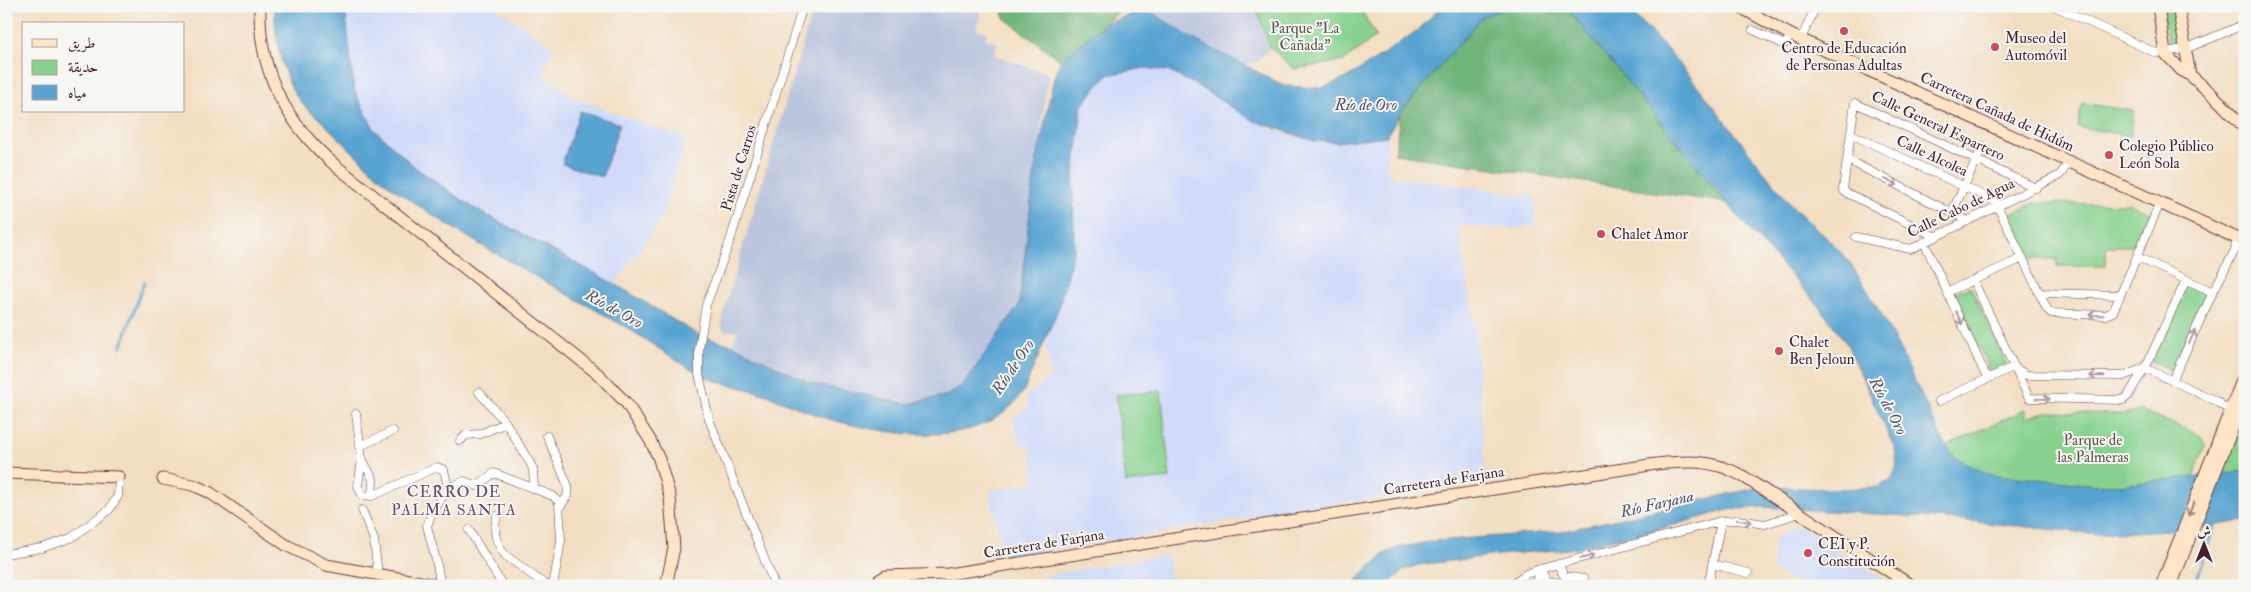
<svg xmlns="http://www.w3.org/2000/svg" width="2251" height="592" viewBox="0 0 2251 592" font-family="'IM FELL Double Pica',Amiri,serif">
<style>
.built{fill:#d0daf9}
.industrial{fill:#bac4de}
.green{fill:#88d28e;stroke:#69785c}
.forest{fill:#6eb479;stroke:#5c6a52}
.water{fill:#59a4d1;stroke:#52627e}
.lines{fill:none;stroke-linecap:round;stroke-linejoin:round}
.stream{stroke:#59a4d1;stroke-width:3}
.street-casing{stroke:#633c42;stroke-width:9}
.secondary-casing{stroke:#633c42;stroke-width:13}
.street{stroke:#fff;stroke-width:8}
.secondary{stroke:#ffe4c6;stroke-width:11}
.oneway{stroke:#ae9aa0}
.oneway2{stroke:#a48278}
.poi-dot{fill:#d1495b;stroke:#f6f6f2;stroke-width:2}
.labels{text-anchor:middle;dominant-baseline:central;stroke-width:4;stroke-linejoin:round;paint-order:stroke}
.park-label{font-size:15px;fill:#5d5549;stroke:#f6f6f2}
.poi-label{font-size:15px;fill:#4a1f2b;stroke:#f6f6f2;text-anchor:start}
.street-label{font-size:15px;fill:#4a1f2b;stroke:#f6f6f2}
.water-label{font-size:16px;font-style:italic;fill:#50546d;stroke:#f6f6f2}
.neighbourhood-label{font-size:16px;letter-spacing:1px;fill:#6a4b6a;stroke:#f6f6f2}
</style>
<rect width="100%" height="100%" fill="#f6f6f2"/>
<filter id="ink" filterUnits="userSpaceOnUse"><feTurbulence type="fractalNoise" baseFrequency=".02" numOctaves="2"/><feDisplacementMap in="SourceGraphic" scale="10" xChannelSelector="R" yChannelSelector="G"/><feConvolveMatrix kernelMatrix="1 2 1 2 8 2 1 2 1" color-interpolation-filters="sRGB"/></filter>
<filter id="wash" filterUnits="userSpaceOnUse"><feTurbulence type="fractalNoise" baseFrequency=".0096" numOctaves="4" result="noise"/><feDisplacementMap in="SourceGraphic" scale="20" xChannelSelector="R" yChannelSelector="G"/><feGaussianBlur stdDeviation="1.12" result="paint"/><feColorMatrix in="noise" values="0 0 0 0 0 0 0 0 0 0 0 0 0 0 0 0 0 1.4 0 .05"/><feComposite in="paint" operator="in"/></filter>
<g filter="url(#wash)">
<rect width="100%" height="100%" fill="#f3dec1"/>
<path class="built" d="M345,6H493L554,47L542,73L572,97L686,139L661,219L615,284L474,208L422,172L386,142L371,126L354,90Z
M1145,68L1168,71L1196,85L1252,120L1282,133L1314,141L1337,142L1387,136L1388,176L1535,196V225L1513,229L1457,225L1475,324L1486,479L1004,558L989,491L1034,483L1030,444L1020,445L1012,419L1028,407L1026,396L1050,377L1046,342L1066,286L1074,248L1073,185L1082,105L1107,75Z
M1797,525L1893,586H1800L1772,569L1775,538Z
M1167,555L1172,586H1049L1047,575Z"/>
<path class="industrial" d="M814,6H962L981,12L976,29L987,32L985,38L998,43L994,55L1048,74L1019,305L964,384L948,395L907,404L830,392L733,345L735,335L740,331H723L722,323L725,307Z
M1155,6H1255L1270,47L1258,61L1237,68L1154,14Z"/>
<path class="green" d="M1256,6H1359L1376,36L1344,61L1294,69L1270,47Z
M2162,6H2172L2179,43L2168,45Z
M2082,103L2134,111L2130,136L2078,127Z
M2034,203L2132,204L2155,215L2139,246H2107L2105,266H2057L2056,259H2032L2008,215Z
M2184,284L2206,293L2175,372L2151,361Z
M1970,286L2007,364L1990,371L1954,293Z
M1161,391L1170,478L1126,483L1116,395Z
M2026,409V418L2044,412L2124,414L2141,410L2201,436L2205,446L2193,478L2122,485H2097L2005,477L1986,474L1971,467L1956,458L1946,446Z
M2245,409V471L2219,474Z"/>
<path class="forest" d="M1002,6H1126L1061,61L1004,18Z
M1510,6H1565L1728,203L1395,154L1400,113L1482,17Z"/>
<path class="water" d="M274,6H345L354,90L374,129L416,168L474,208L615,284L700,336L733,345L810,383L907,404L948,395L964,384L1019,305L1035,169L1054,77L1061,61L1105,24L1132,14H1154L1193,39L1285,86L1322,88L1344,79L1369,64L1419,29L1442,6H1510L1482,17L1404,108L1387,136L1337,142L1314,141L1252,120L1196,85L1168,71L1145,68L1107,75L1082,105L1073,185L1074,248L1059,307L1024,390C987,450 898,436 840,422C814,416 789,403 764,394C743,387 717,384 698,373C672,359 648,340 622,325C548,283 472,243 401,194C371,173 344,142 317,117C283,94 276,45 274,6Z
M1565,6H1624C1686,62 1732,134 1785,197C1805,222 1833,239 1851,265C1889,319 1916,387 1946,446L1956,458L1987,474L2097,485H2122L2245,471V521L2189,529L2097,534L1939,518L1763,507L1727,510L1663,528L1570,549L1507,554L1418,565L1404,570L1386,586H1351L1382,555L1400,547L1436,541L1564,531L1760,487L1836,489L1879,487L1892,478L1897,466L1895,449L1847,344L1817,304L1741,220Z
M580,111L620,124L602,177L562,164Z"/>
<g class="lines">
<path class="stream" d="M121,347L144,283
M2195,586L2215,522"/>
</g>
</g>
<g filter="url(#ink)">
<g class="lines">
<g class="street-casing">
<path id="street" d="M2054,6L2156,53L2185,49L2245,24
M1753,30L1783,44L1786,43L1791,35
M1801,39L1816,6
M1851,134L1995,201L2047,309L2051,313L2105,315L2113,312L2160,203
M1848,160L1968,221
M1952,212L1983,146
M1856,237L1911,249L2060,175L2069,162
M1936,237L1845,192L1843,189L1855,103L2036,188
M1924,242L1987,378
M2137,257L2213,292
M1973,280L2029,398L2123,400L2128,396L2148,362L2186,280
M1947,292L2023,258
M2039,293L2120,295
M2013,367L2027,375L2123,376L2145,368
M2145,368L2216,401L2230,411
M2172,381L2213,292L2235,250L2237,238
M479,392L506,423L530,463L533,469L534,488
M1939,401L2013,367
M356,414L362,459L358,486L362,495L372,496L437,467L444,470L448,488
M547,436L568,486V495L560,507
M460,441L466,435L480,434L506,423
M360,446L393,431
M362,459L373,479L372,496
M362,510L374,540L378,575
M497,516C493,532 495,542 505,555L547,586
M469,530L503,586
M6,554L42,548L71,538L109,510L118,496L119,477
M1558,564L1564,576L1584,579L1583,586
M1712,564L1748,573
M1540,569L1547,581L1574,586
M1584,584L1594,586
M441,586L436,560L427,526L431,515L448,488L464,481L477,486L494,473L553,496L559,502L561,541L553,586
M775,586L709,419L699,374V349L706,305L730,241L803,6
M1509,586L1526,574L1540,569L1721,521L1738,520L1765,524L1800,513
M1535,586L1540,569
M1708,586L1721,521"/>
</g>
<g class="secondary-casing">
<path id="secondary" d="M260,6C258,73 287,124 336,166L598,374L627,404L650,440L659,459L670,497L674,548L666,586
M1738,6L1791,35L2245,242
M2158,6L2165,53L2181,70L2190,75L2215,97L2245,128
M2178,6L2190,75
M6,473L119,477
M163,479L193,485L209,492L286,545L326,565L442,586
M876,586L879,580L886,576L948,574L1656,464C1689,461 1710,459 1741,475L1912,586
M2161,586L2245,373
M2171,586L2245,396"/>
</g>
<use href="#street" class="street"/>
<use href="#secondary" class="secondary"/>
</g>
<defs><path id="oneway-shaft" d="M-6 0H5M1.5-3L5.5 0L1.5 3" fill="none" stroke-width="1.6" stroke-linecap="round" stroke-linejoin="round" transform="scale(1.25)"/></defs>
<g class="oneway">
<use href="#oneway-shaft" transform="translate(1891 182) rotate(26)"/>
<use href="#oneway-shaft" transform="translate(2096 315) rotate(-179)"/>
<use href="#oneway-shaft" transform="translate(1959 318) rotate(65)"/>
<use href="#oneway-shaft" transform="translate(2192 337) rotate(-66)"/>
<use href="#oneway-shaft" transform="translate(2097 376) rotate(-179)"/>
<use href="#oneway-shaft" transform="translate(2043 399) rotate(1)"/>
<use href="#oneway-shaft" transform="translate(1744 521) rotate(10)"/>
<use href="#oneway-shaft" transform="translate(1587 557) rotate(-15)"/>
</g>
<use class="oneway2" href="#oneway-shaft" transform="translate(2191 509) rotate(111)"/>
</g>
<g class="poi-dot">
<circle cx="1844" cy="31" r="5"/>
<circle cx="1995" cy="47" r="5"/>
<circle cx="2109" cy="155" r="5"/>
<circle cx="1601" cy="234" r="5"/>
<circle cx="1779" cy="351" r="5"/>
<circle cx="1808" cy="553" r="5"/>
</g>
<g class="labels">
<g class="park-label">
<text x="1305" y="28">Parque "La<tspan x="1305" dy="17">Cañada"</tspan></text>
<text x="2093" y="440">Parque de<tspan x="2093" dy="17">las Palmeras</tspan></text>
</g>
<g class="poi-label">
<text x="2005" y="38">Museo del<tspan x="2005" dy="17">Automóvil</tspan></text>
<text x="1844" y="48" text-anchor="middle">Centro de Educación<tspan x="1844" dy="17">de Personas Adultas</tspan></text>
<text x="2119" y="146">Colegio Público<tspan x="2119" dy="17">León Sola</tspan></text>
<text x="1611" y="234">Chalet Amor</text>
<text x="1789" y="342">Chalet<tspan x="1789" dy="17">Ben Jeloun</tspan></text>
<text x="1818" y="544">CEI y P.<tspan x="1818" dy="17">Constitución</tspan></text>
</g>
<g class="street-label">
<text transform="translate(1997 112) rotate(25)">Carretera Cañada de Hidúm</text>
<text transform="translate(1938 126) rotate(25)">Calle General Espartero</text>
<text transform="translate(1932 156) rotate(25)">Calle Alcolea</text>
<text transform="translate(739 168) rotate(-73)">Pista de Carros</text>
<text transform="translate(1961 208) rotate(-26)">Calle Cabo de Agua</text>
<text transform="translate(1444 481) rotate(-9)">Carretera de Farjana</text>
<text transform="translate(1044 544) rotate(-9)">Carretera de Farjana</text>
</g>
<g class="water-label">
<text x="1366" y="105">Río de Oro</text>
<text transform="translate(614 309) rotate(29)">Río de Oro</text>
<text transform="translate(1013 367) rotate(-56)">Río de Oro</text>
<text transform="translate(1888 406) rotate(62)">Río de Oro</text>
<text transform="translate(1657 504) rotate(-13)">Río Farjana</text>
</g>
<g class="neighbourhood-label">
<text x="454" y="492">CERRO DE<tspan x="454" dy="18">PALMA SANTA</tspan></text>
</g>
</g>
<rect width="2251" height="592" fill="none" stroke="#f6f6f2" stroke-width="25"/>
<rect x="22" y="22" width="162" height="90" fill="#f6f6f2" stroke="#b1a0a2"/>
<rect x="32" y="39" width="25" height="8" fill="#ffe4c6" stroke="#b1a0a2"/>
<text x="68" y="48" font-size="15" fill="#4a1f2b">طريق</text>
<rect x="32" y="60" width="25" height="15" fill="#88d28e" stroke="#b1a0a2"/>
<text x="68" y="72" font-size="15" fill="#4a1f2b">حديقة</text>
<rect x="32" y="85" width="25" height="15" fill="#59a4d1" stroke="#b1a0a2"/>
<text x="68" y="98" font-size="15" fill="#4a1f2b">مياه</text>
<g transform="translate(2204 544)" stroke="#f6f6f2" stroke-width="4" paint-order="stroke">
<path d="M0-4L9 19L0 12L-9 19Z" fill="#4a1f2b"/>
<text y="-8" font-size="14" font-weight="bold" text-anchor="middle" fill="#4a1f2b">ش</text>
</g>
</svg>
